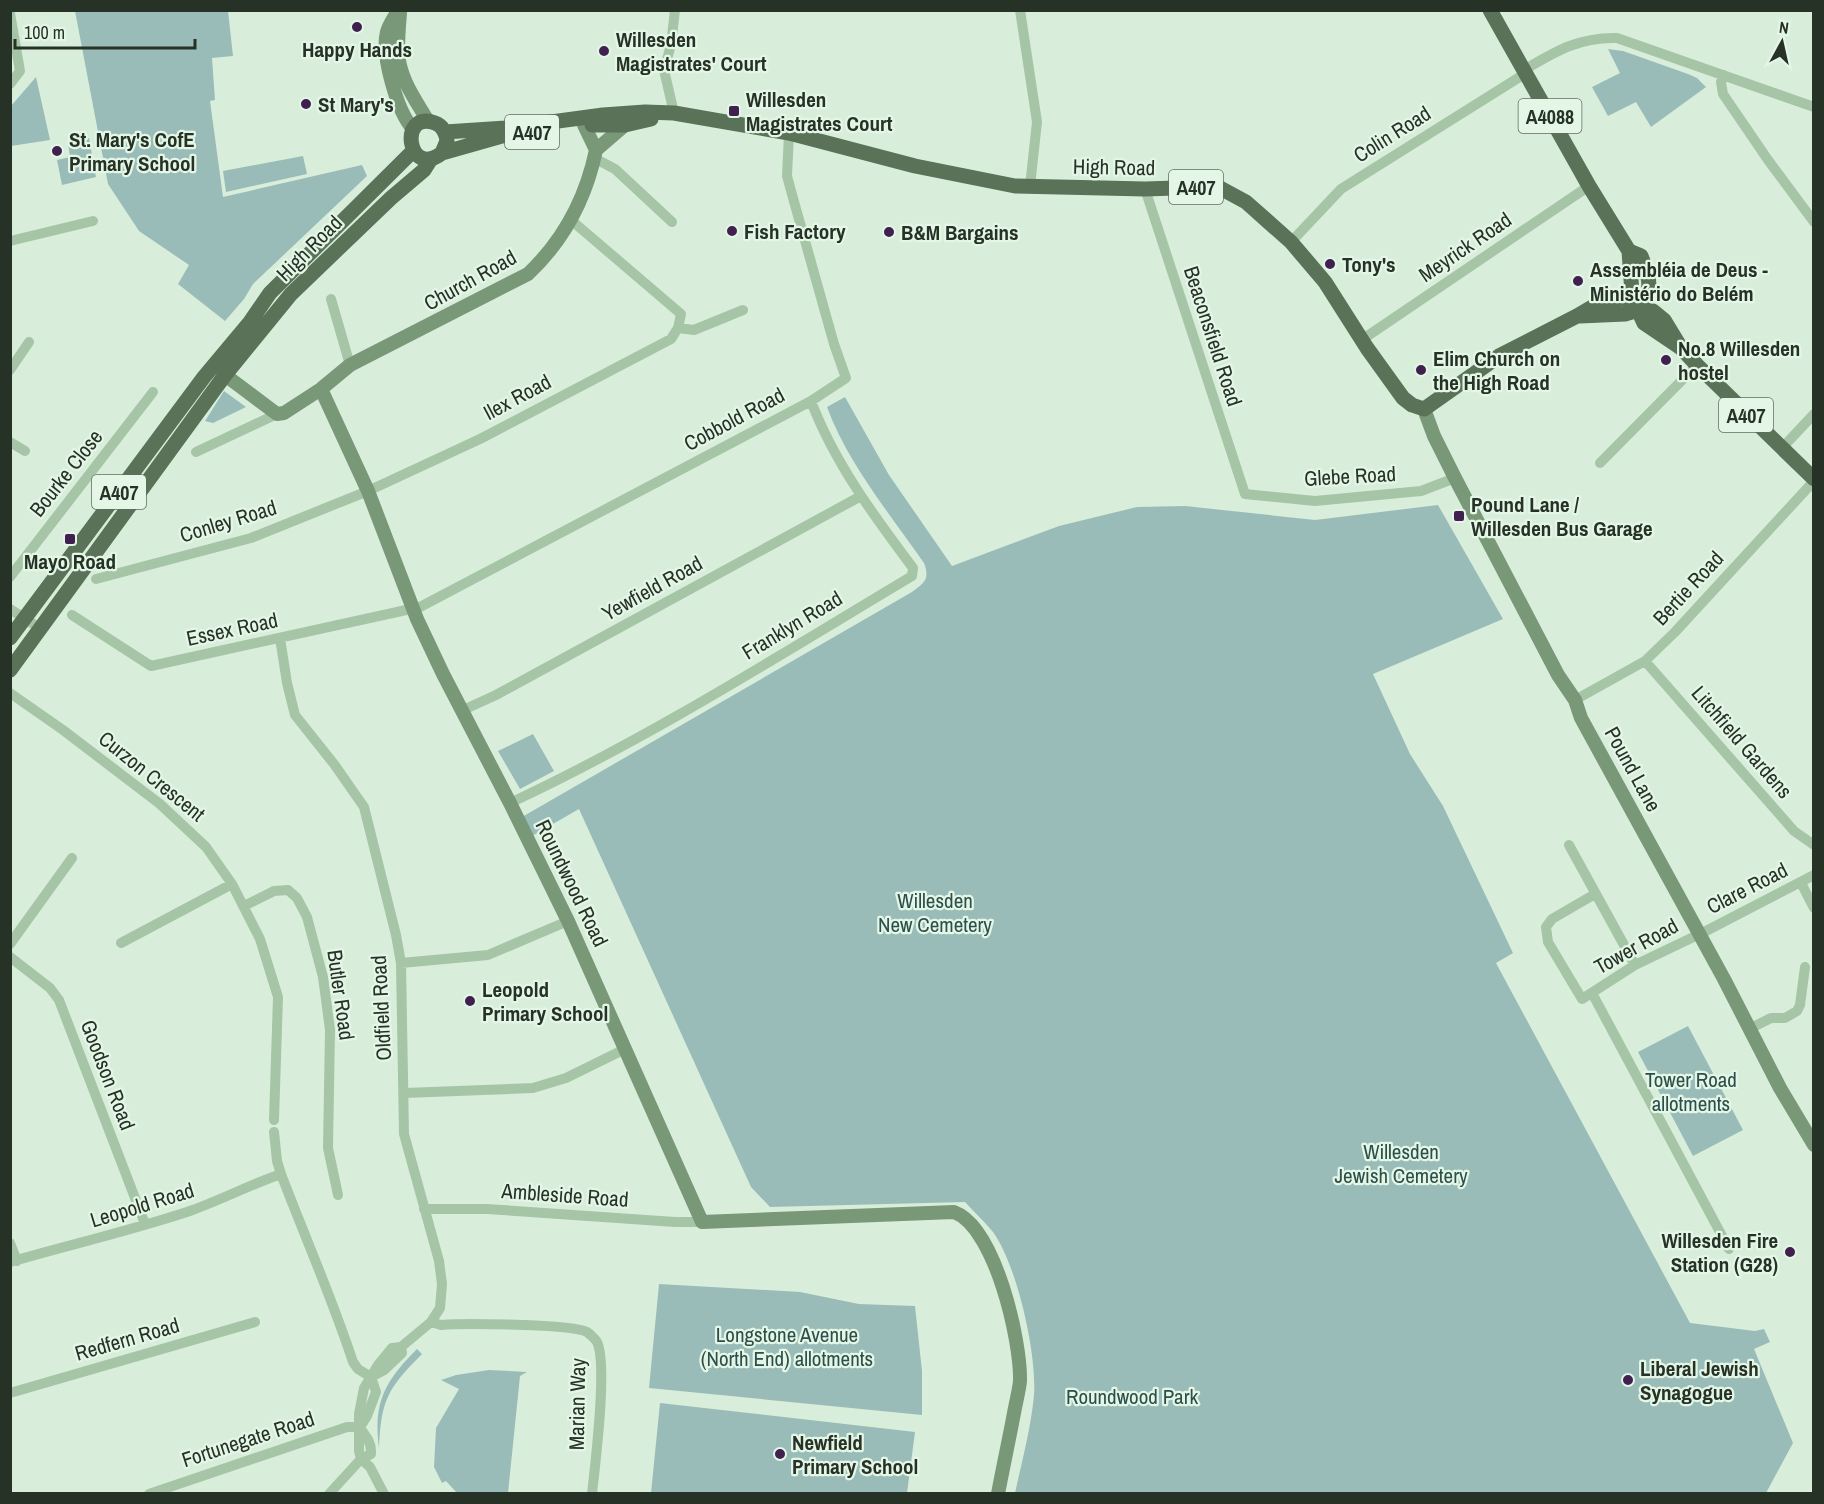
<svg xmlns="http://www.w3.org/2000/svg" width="1824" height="1504" viewBox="0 0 1824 1504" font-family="'Archivo Narrow',sans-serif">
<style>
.green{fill:#9abcb9}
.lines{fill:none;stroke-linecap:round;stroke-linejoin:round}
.street{stroke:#a6c5a7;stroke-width:10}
.secondary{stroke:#799878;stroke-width:14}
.primary{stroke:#5a7258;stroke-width:15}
.poi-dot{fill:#3f204f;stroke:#e4f7e7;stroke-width:2}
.labels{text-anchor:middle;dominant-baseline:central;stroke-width:4.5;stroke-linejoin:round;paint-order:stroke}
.shield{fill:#e4f7e7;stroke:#606d60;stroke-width:1.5}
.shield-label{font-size:20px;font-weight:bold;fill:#273226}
.poi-label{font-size:21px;font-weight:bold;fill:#273226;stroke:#e4f7e7;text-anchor:start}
.street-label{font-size:21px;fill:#273226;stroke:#e4f7e7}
.park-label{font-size:21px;fill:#2c4e4c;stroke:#e4f7e7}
</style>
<rect width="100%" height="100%" fill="#d8eedb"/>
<path class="green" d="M75,11H228L233,56L212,58L215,100L210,101L223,197L362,165L367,176L253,284L244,299L225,321L178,284L189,265L139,231L108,184Z
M1608,49L1623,51L1688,74L1697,78L1706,87L1651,127L1636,102L1608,116L1592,87L1620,73Z
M36,77L50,140L11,146V106Z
M89,138L96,177L62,185L57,160L70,157L68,143Z
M303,156L307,174L226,192L223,171Z
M224,391L246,407L213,423L205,421Z
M845,397L889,475L952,566L1059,526L1137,507L1185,506L1315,520L1438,505L1503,619L1373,674L1410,754L1443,806L1513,953L1496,963L1690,1323L1755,1331L1764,1329L1770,1342L1754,1349L1793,1443L1766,1493H1015C1022,1461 1031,1428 1034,1395C1037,1354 1017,1265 993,1232C985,1222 974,1212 965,1202L770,1207L751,1187L579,809L532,836L522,817L912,592C925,582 930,579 924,563C890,514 848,464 827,407Z
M533,734L554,771L520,789L498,751Z
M1688,1026L1743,1130L1693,1156L1638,1052Z
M659,1284L800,1292L859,1304L915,1306L922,1371V1415L649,1388Z
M417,1349L422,1354C388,1388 381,1400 379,1448C373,1402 385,1381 417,1349Z
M489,1370L527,1372L520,1376L508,1493H457L446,1481L442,1483L434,1467L436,1428L459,1389L441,1380L456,1375Z
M660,1403L915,1432L907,1493H651Z"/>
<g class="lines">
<path class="street" d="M1020,10L1037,122L1030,186
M10,13L20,71L10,84
M1524,70C1556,51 1579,37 1617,38L1814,107
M1724,75L1721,82L1723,94L1768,160L1814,222
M674,113L664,70L671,45L675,10
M594,158L615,169L672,222
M1145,189L1245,494L1315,501L1421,491L1455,478
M10,241L93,221
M1291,242L1341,189L1526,73
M331,299L350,365
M678,328L694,330L743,310
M1363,339L1589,186
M10,370L29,342
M10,442L25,451
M1781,449L1814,414
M196,452L277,414
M1600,463L1697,365
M10,577L153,392
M96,579L251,538L368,491L480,439L671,339L678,328L681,314L571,220
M10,609L41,629
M72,615L151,666L420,607L811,401L846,378L834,344L793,198L787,176L789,133
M280,638L287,683L295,715L334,764L364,807L396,935L401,963L404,1134L439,1261L442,1284L440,1308L431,1322L401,1347L392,1348L378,1365L364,1388L359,1414V1451L361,1459L370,1467L384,1494
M1645,661L1794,831L1814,845
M10,693L63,730L160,804L206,847L232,884L260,939L278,997L274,1120
M1575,700L1645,661L1675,632L1814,481
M461,711L496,695L861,496
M510,803C649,738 780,655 912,576L913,568C874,516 834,462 811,401
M1569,845L1635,965
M1801,883L1814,908
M1595,894L1552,919L1546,927L1548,942L1582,999L1635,965L1706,931L1814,875
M244,906L274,891L288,890L297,898L307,917L323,977L330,1030L328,1148L338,1195
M121,943L232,884
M10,944L72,858
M10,957L50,988L59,1000L145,1224
M401,963L488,955L568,921
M1592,993L1729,1249
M1749,1029L1771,1018H1785L1797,1011L1800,1005L1805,967
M405,1093L533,1088L566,1078L625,1049
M274,1132L277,1161L281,1174C305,1237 332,1298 353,1362L358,1369L371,1377L376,1392L367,1416L360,1427
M424,1209H487L675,1222H702
M10,1243L17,1261
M10,1262C69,1245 129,1231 187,1212C219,1201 249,1185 281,1174
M431,1322L441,1325C462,1323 573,1324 587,1332C590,1334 596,1340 597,1342C608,1365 595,1465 592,1494
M371,1377L384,1370L402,1353L401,1347
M10,1393L255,1322
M149,1494L347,1427H360
M329,1494L361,1459L371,1454C372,1443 366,1436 360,1428"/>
<path class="secondary" d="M398,10C395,17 389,24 387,32C381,55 397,111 413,129
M400,13C399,25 398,39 398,51C399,78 415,99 428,121
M584,125L596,150
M596,150L625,125
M225,375L277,414L284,413L321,389L350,365L528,274C564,240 586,198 596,150
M321,389L368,491L417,619L443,674L510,803L568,921L702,1222L954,1212C995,1227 1021,1340 1020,1381C1019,1391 1016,1402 1014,1413C1009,1440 1003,1467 998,1494
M1424,409L1434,436L1455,478L1558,675L1575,700L1581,718L1724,979L1780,1088L1814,1145"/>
<path class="primary" d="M1490,10L1589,186L1629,251L1632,293L1638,310
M592,125H625L651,119
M445,132L506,128L603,115L645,112L674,113L789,133L915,166L1015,186L1145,189L1206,187L1222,189L1246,202L1291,242L1325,282L1367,348L1403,398L1412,405L1424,409L1499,356L1577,316L1594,306L1621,299H1625L1638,310L1644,323L1681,348
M442,153L447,141C446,133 443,126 435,123C398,109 407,180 442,153L502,136
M1629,251L1641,256C1650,280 1654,288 1638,310
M1580,316L1625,314L1638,310L1653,311L1664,320L1681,348L1697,365L1814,479
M10,638L204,377L250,322L270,293L413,151
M10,670L225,375L291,294L391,198L424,170L431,159"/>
</g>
<g class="poi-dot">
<circle cx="357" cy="27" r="6"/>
<circle cx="604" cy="51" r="6"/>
<circle cx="306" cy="104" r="6"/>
<rect x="728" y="105" width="12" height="12" rx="3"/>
<circle cx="57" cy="151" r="6"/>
<circle cx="732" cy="231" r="6"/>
<circle cx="889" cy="232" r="6"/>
<circle cx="1330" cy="264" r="6"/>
<circle cx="1578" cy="281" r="6"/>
<circle cx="1666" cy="360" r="6"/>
<circle cx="1421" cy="370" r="6"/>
<rect x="1453" y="510" width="12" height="12" rx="3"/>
<rect x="64" y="533" width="12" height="12" rx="3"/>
<circle cx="470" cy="1001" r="6"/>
<circle cx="1790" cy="1252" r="6"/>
<circle cx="1628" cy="1380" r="6"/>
<circle cx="780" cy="1454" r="6"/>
</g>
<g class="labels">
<g class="shield">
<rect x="1518.5" y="99" width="63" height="34" rx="4.5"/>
<rect x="505" y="115" width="54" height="34" rx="4.5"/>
<rect x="1169" y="170" width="54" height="34" rx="4.5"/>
<rect x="1719" y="398" width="54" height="34" rx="4.5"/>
<rect x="92" y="475" width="54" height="34" rx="4.5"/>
</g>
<g class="shield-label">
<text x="1550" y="116">A4088</text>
<text x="532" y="132">A407</text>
<text x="1196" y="187">A407</text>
<text x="1746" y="415">A407</text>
<text x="119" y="492">A407</text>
</g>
<g class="poi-label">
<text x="616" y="39">Willesden<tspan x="616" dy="24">Magistrates' Court</tspan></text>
<text x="357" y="49" text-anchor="middle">Happy Hands</text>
<text x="746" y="99">Willesden<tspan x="746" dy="24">Magistrates Court</tspan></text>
<text x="318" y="104">St Mary's</text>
<text x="69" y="139">St. Mary's CofE<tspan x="69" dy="24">Primary School</tspan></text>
<text x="744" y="231">Fish Factory</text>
<text x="901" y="232">B&amp;M Bargains</text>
<text x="1342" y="264">Tony's</text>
<text x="1590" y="269">Assembléia de Deus -<tspan x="1590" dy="24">Ministério do Belém</tspan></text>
<text x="1678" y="348">No.8 Willesden<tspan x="1678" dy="24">hostel</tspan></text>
<text x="1433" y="358">Elim Church on<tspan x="1433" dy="24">the High Road</tspan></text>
<text x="1471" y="504">Pound Lane /<tspan x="1471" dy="24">Willesden Bus Garage</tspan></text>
<text x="70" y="561" text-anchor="middle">Mayo Road</text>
<text x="482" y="989">Leopold<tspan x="482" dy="24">Primary School</tspan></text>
<text x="1778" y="1240" text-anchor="end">Willesden Fire<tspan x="1778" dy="24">Station (G28)</tspan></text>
<text x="1640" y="1368">Liberal Jewish<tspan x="1640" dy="24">Synagogue</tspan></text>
<text x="792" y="1442">Newfield<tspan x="792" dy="24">Primary School</tspan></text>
</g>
<g class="street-label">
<text transform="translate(1392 134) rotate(-32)">Colin Road</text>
<text transform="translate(1114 167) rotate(1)">High Road</text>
<text transform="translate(1465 247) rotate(-34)">Meyrick Road</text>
<text transform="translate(309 248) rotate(-45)">High Road</text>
<text transform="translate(470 280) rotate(-29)">Church Road</text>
<text transform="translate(1213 336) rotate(72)">Beaconsfield Road</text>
<text transform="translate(517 397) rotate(-28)">Ilex Road</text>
<text transform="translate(734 419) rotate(-28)">Cobbold Road</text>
<text transform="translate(66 473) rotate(-52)">Bourke Close</text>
<text transform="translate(1350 476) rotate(-3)">Glebe Road</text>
<text transform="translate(228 521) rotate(-17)">Conley Road</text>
<text transform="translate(652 588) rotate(-29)">Yewfield Road</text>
<text transform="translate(1688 588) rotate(-47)">Bertie Road</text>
<text transform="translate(792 625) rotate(-31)">Franklyn Road</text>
<text transform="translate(232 629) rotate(-12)">Essex Road</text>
<text transform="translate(1742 742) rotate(49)">Litchfield Gardens</text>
<text transform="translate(1633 769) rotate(61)">Pound Lane</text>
<text transform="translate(152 776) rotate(39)">Curzon Crescent</text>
<text transform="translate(572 883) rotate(64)">Roundwood Road</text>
<text transform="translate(1747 888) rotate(-27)">Clare Road</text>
<text transform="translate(1636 946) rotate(-29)">Tower Road</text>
<text transform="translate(341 995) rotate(82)">Butler Road</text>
<text transform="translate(381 1008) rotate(-93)">Oldfield Road</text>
<text transform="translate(108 1075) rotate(69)">Goodson Road</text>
<text transform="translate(565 1195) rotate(4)">Ambleside Road</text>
<text transform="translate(142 1205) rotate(-17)">Leopold Road</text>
<text transform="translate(127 1339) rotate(-16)">Redfern Road</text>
<text transform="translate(577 1404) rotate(-89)">Marian Way</text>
<text transform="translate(248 1439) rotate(-18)">Fortunegate Road</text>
</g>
<g class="park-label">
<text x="935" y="900">Willesden<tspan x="935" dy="24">New Cemetery</tspan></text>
<text x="1691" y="1079">Tower Road<tspan x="1691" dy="24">allotments</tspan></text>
<text x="1401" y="1151">Willesden<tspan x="1401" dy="24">Jewish Cemetery</tspan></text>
<text x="787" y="1334">Longstone Avenue<tspan x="787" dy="24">(North End) allotments</tspan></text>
<text x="1132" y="1396">Roundwood Park</text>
</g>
</g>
<rect width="1824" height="1504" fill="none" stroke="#273226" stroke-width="24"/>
<g transform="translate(1782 42) rotate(8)" stroke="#e4f7e7" stroke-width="4.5" paint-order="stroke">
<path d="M0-4.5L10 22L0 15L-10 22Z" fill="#273226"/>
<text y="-9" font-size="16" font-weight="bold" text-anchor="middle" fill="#273226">N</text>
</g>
<path d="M15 39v9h180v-9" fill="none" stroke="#273226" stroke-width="3"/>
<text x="24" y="39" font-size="18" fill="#273226" stroke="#e4f7e7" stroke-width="4.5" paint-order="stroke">100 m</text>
</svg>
